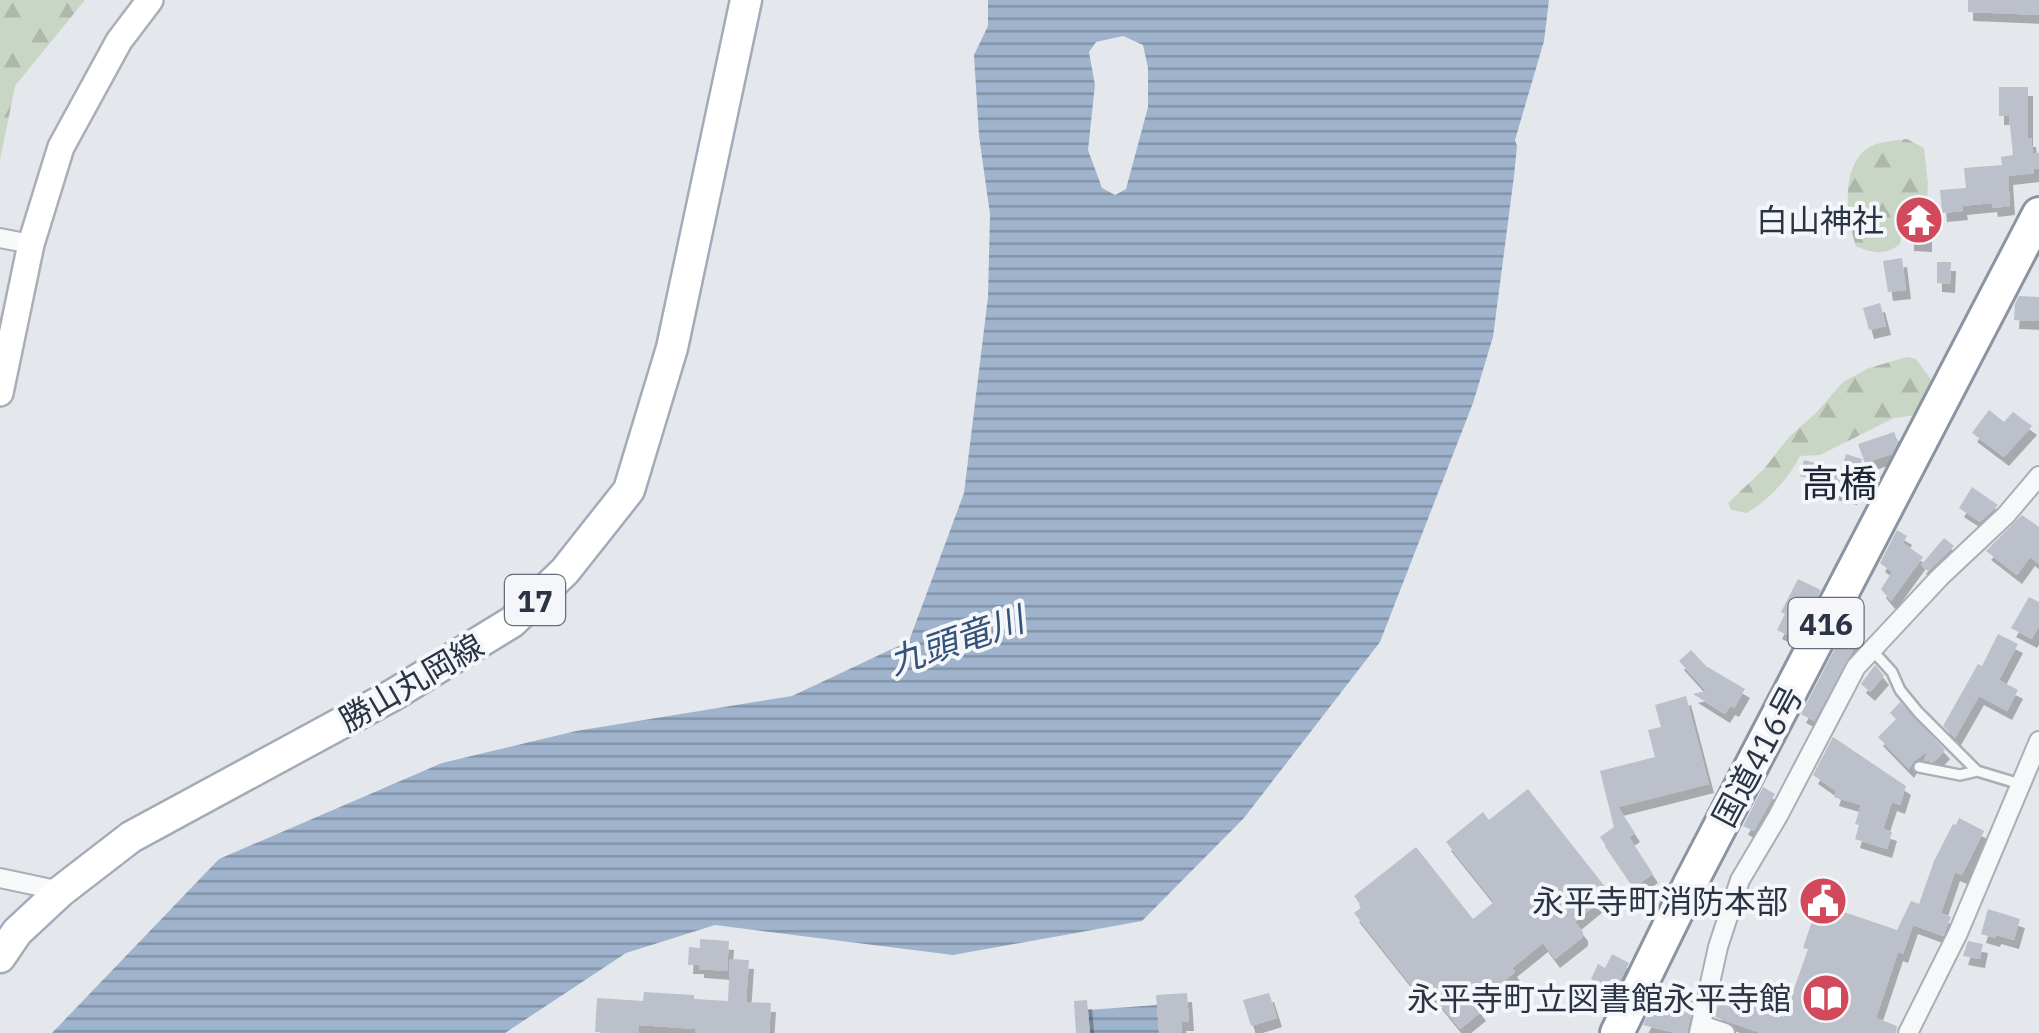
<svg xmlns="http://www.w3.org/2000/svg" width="2039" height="1033" viewBox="0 0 2039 1033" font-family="'IBM Plex Sans','Noto Sans JP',sans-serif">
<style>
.forest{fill:url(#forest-firs)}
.water{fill:url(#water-rules);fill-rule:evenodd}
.building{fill:#bbc0ca;filter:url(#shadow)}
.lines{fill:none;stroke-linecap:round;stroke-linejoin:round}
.lane-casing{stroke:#a9aeb7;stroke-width:14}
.street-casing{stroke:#a9aeb7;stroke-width:22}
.secondary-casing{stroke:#a9aeb7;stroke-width:30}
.primary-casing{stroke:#a3abb8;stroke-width:35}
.highway-casing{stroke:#8b94a3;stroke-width:38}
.lane{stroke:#f7f8fa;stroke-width:9}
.street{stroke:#f7f8fa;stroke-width:18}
.secondary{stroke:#fff;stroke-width:25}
.primary{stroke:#fff;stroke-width:30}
.highway{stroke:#fff;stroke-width:32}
.labels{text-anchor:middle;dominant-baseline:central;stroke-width:8;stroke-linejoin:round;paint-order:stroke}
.shield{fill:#f4f6f9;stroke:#676e7b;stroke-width:2.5}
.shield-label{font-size:30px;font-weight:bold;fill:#2b3445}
.poi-label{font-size:32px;fill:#2b3445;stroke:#f4f6f9;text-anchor:end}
.street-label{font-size:32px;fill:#2b3445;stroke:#f4f6f9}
.water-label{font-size:35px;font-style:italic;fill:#34527a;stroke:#f4f6f9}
.quarter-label{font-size:38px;fill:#1d2536;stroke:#f4f6f9}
</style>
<defs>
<pattern id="forest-firs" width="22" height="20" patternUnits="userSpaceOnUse" patternTransform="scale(2.5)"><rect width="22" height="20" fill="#c9d6c5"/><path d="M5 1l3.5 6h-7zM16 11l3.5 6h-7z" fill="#adb8ab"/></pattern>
<pattern id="water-rules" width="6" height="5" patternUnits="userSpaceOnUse" patternTransform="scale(2.5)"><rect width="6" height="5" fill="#9fb4cc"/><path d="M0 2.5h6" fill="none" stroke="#8293a7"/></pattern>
<filter id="shadow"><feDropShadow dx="5" dy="9" stdDeviation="0" flood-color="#0004"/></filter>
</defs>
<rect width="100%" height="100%" fill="#e4e7ec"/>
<path class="forest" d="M0,0H85L15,86L0,160Z
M1907,139L1924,148L1928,184L1926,213L1905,214L1900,244C1885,256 1872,253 1856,246C1847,219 1841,175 1862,153C1873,141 1893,141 1907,139Z
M1907,357L1916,359L1935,385L1921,411L1916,415L1894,418L1820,455L1800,456C1789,479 1768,500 1747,513L1731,510L1728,503L1764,469L1789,437L1816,413L1843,382L1869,368Z"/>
<path class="water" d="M988,0H1549L1544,41L1515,140L1517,146L1514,176L1493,337L1473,403L1380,642L1244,818L1142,921L953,955L715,925L626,953L505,1033H52L219,859L442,763L576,731L792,696L909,641L964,493L988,297L990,214L979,136L974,55L988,26ZM1123,36L1143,45L1148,68V107L1126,189L1115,195L1102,188L1088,150L1095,85L1089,52L1096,42Z
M1157,1005L1159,1033H1090L1088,1010Z"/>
<path class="building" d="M1968,0H2039V15L1968,12Z
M1999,87H2028V138H2031L2033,154L2039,153V168L2034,169V173L2008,176L2010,206L1993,208L1992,203L1962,206L1963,211L1942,213L1940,190L1966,188L1964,168L2002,165L2001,157L2013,155L2009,116H1999Z
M1909,219L1927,220V243L1909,242Z
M1902,258L1906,290L1888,292L1883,261Z
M1937,262H1951L1950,284L1937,283Z
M2019,296L2039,297V321L2014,320L2015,304Z
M1880,303L1886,326L1869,330L1863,308Z
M1989,410L2004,422L2013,412L2032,426L2004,457L1972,433Z
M1894,432L1898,442L1892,454L1865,463L1858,444Z
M1846,454L1862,459L1852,496L1825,489L1826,483L1800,476L1804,460L1842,470Z
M1972,487L1998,505L1980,522L1959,508Z
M2022,515L2039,527V564L2030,557L2017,575L1986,551Z
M1897,530L1907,536L1903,543L1923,557L1891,601L1881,589L1892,572L1880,563Z
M1944,538L1954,546L1928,571L1921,565Z
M1798,579L1821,590L1795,639L1777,630L1785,614L1781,612Z
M2029,597L2039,602V626L2032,639L2011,628Z
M1843,633L1858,641L1814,721L1801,714Z
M1998,634L2018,644L1999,680L2018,690L2007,711L1979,696L1955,738L1943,726L1978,664L1982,666Z
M1691,650L1706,666L1745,689L1734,708L1730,706L1725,714L1693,694L1706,691L1679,661Z
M1875,665L1884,676L1870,692L1861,684Z
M1686,696L1709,784L1618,807L1635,833L1629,837L1653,874L1634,887L1600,837L1614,827L1600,771L1655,757L1648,730L1661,727L1655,705Z
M1900,702L1945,750L1934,762L1924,760L1928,751L1914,761L1909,769L1878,737L1896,719L1890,713Z
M1833,737L1906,786L1900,805L1892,802L1883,829L1892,832L1887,849L1855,839L1859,825L1855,824L1861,805L1834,797L1836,791L1813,775Z
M1763,787L1775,794L1754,831L1743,826Z
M1528,789L1610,893L1575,922L1583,932V937L1555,959L1543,943L1512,968L1515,972L1475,1004L1481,1012L1460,1029L1435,998L1427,1005L1354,913L1362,907L1354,896L1416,847L1473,919L1494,902L1446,842L1483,812L1489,820Z
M1959,818L1984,831L1962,875L1955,872L1941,913L1951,917L1943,936L1913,925L1903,954L1898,952L1876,1018L1897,1026L1896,1033H1761L1715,1017L1720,995L1784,1017L1808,949L1803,948L1812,921L1826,926L1832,908L1897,930L1911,901L1919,904L1934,861L1953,824L1956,825Z
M1988,909L2020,919L2014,940L1996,935L1995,938L1981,934Z
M700,939L729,941L727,971L699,969V965H688L689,947L700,948Z
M1968,941L1983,944L1980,959L1963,956Z
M1612,954L1629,963L1620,981L1615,978L1610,989L1591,979L1598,964L1605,968Z
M730,959L749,960L746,1002L771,1003L769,1033H695V1029L639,1025V1033L595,1032L597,998L643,1001L644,992L694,995V999L728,1001Z
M1660,990L1694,999L1687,1033H1676L1643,1025Z
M1187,993L1189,1022H1181L1182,1033H1159L1156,995Z
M1269,993L1277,1018L1251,1026L1243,1000Z
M1087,1000L1090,1033H1076L1074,1001Z"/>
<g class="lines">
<g class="lane-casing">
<path id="lane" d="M1872,650L1892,672L1900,690L1918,712L1977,771L2020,784
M1919,767L1960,775L1977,771"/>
</g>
<g class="street-casing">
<path id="street" d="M0,238L31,244
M0,878L61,891
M1701,1025L1725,1033
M1699,1033L1718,947L1740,880L1778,816L1856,667L1940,577L2006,515L2039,476
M1908,1033L1958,933L2039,741"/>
</g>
<g class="secondary-casing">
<path id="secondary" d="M0,393L31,244L61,147L119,41L150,0"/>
</g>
<g class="primary-casing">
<path id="primary" d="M0,957L17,932L61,891L131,837L393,695L512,622L565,571L629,490L672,348L746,0"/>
</g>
<g class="highway-casing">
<path id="highway" d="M1617,1033L1689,886L2039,214"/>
</g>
<use href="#lane" class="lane"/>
<use href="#street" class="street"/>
<use href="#secondary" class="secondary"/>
<use href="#primary" class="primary"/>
<use href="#highway" class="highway"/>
</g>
<defs>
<g id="temple-disc" transform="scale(2.5)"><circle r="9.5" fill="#d1495b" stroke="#f4f6f9"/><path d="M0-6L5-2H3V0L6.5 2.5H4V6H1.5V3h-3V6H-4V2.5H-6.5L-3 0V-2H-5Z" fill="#fff"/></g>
<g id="civic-disc" transform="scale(2.5)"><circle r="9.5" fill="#d1495b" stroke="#f4f6f9"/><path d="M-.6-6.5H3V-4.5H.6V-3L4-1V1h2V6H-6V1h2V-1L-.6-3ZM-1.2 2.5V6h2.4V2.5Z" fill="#fff"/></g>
<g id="library-disc" transform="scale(2.5)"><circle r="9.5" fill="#d1495b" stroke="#f4f6f9"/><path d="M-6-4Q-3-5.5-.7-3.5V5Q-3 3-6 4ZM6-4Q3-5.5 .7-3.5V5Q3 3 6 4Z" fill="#fff"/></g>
</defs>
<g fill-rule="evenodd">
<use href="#temple-disc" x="1919" y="220"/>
<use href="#civic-disc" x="1823" y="901"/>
<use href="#library-disc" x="1826" y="998"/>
</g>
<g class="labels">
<g class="shield">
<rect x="505" y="575" width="60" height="50" rx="8"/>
<rect x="1788.5" y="598" width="75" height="50" rx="8"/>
</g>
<g class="shield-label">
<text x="535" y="600">17</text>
<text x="1826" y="623">416</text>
</g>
<g class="poi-label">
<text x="1884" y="220">白山神社</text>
<text x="1788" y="901">永平寺町消防本部</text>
<text x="1791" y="998">永平寺町立図書館永平寺館</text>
</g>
<g class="street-label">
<text transform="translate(411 682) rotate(-30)">勝山丸岡線</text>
<text transform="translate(1757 756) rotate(-62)">国道416号</text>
</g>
<g class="water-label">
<text transform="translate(956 640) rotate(-19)">九頭竜川</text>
</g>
<g class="quarter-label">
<text x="1839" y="482">高橋</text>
</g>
</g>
</svg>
